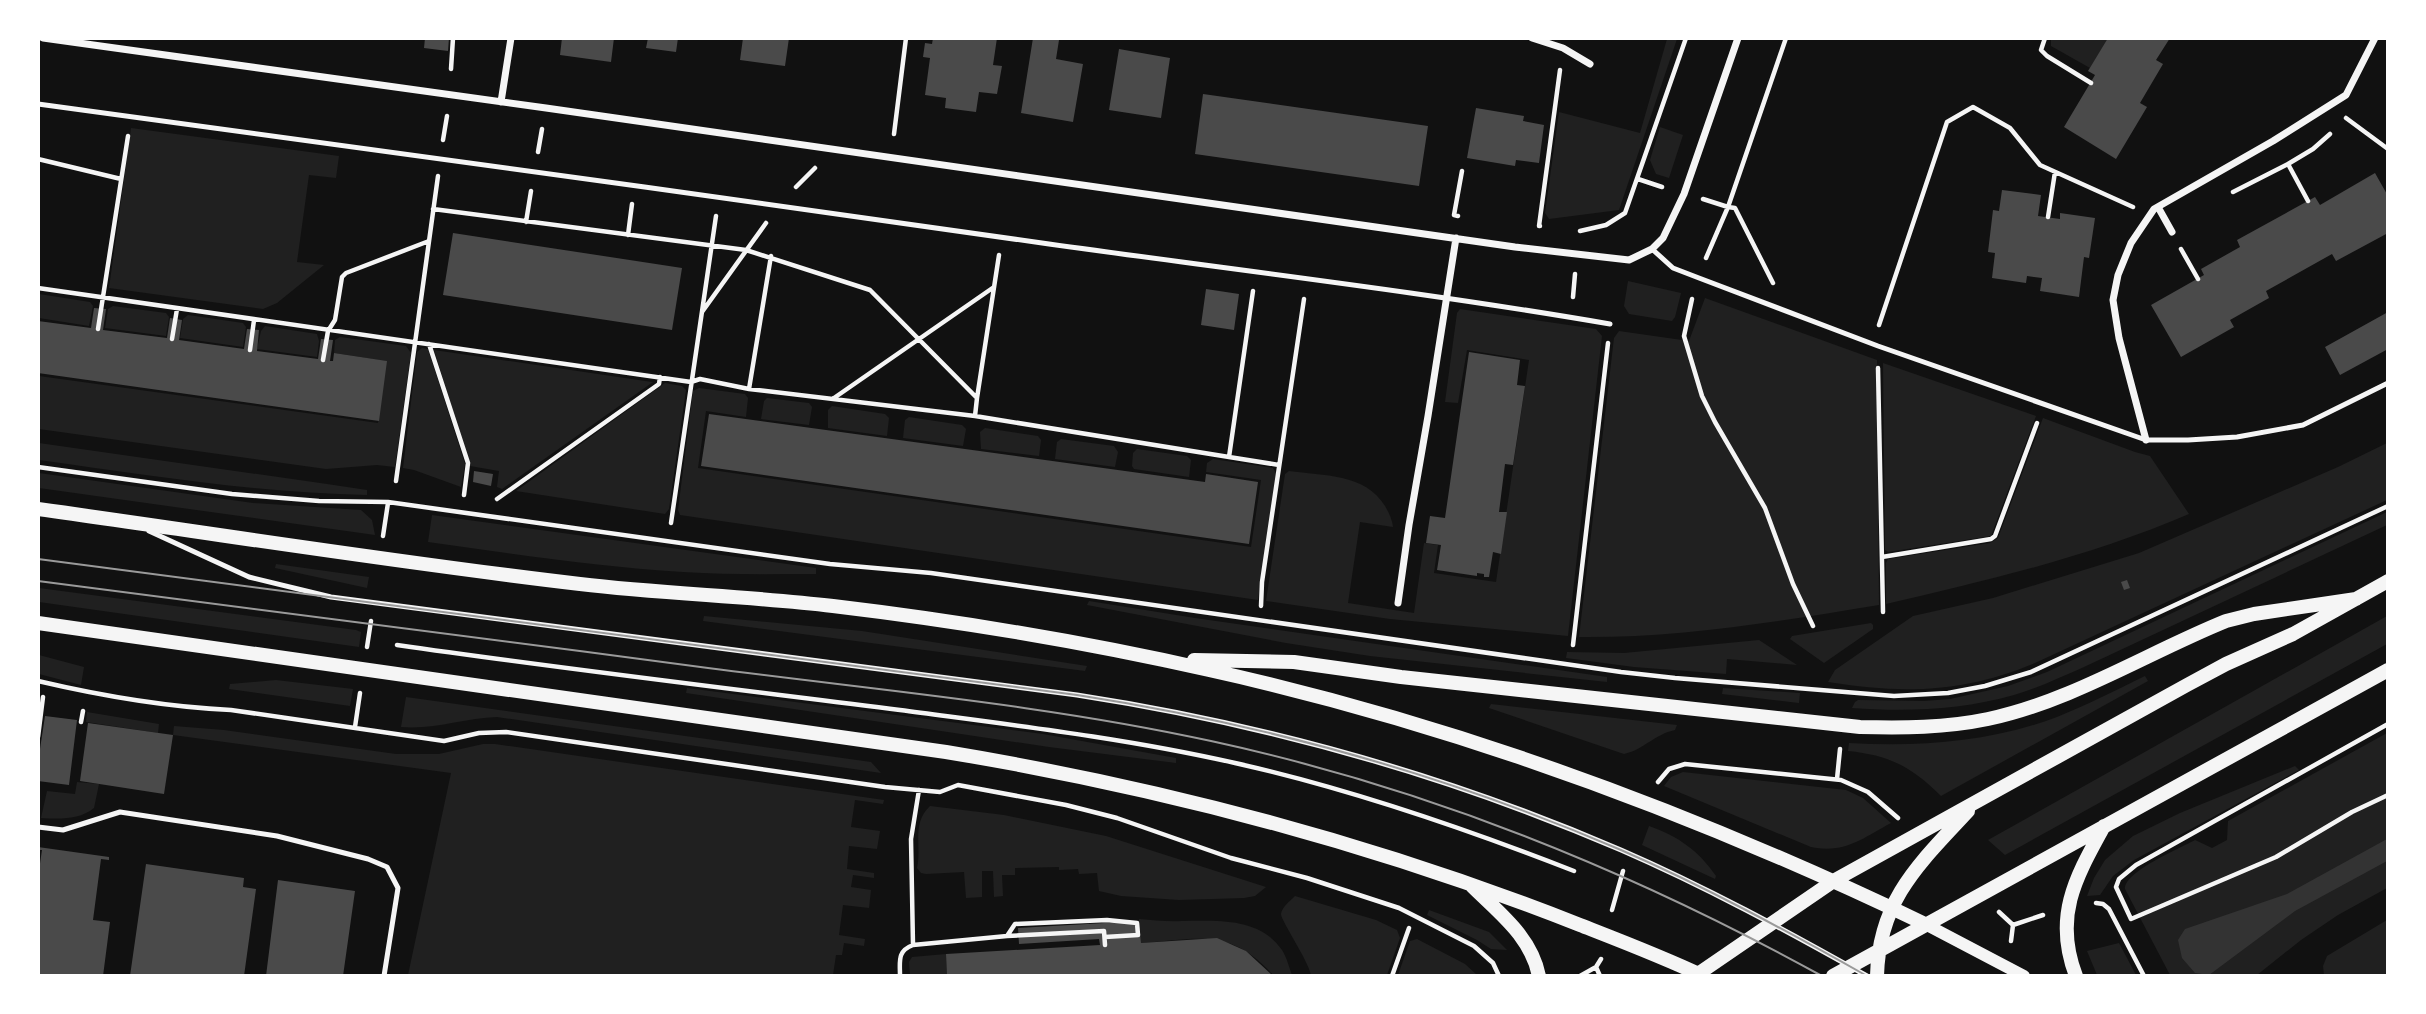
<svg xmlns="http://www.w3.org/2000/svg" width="2426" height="1014" viewBox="0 0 2426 1014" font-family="Cabin,sans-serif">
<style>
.green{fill:#202020}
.water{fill:#333}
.building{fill:#4a4a4a}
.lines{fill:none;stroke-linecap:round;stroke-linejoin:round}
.path{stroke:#f5f5f5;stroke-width:4.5}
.service{stroke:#f5f5f5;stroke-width:5}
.minor{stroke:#f5f5f5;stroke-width:7}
.tertiary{stroke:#f5f5f5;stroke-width:12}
.secondary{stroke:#f5f5f5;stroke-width:14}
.tram{stroke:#9a9a9a;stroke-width:2}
</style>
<rect width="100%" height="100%" fill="#111"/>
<path class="green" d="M2051,38H2108V39L2090,68L2051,46Z
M1667,39H1677L1619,210L1549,219L1545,213L1559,112L1640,133Z
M1660,127L1683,135L1669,178L1656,174L1650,160Z
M131,128L339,156L336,178L309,175L297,262L324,265L277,303L263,309L109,288Z
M1628,281L1681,293L1675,317L1672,321L1629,314L1624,306Z
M39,294L90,302L93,306L89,326L39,318Z
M1705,298L1877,360L1879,605C1781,621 1680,638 1579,637L1614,338L1619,331L1689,341Z
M113,306L166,313L169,317L166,336L105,328L108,309Z
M1460,309L1596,329L1602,336L1568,636L1390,619L1266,601L1285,474L1289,471C1323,476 1365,473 1385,506C1389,513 1392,519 1393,527L1360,522L1348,603L1414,613L1424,543L1438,545L1434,573L1496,582L1529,360L1467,350L1458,403L1445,402L1457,313Z
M188,315L243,323L246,327L243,347L180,338L183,319Z
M265,326L317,334L319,341L317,357L257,349L261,331Z
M340,337L406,346L411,353L395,467L377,465L326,469L39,429V376L378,423L386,361L334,353L335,340Z
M422,348L428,349L465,464L461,487L414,470L403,468L417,352Z
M434,350L652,382H653L502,489L497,487L499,471L470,466Z
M1883,363L2036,416L1991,536L1888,552L1885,550Z
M665,383L682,386L686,390L669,509L665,514L516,491Z
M699,388L745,394L748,398L746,417L706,411L698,468L1251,547L1261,480L1206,472L1207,463L1213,459L1273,468L1276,473L1258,600L680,515L678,510L693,391Z
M767,398L809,403L812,407L809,425L761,419L764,401Z
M832,406L885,414L889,418L887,436L828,428V410Z
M909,417L962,425L966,429L963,446L903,438L905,420Z
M2043,418L2135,452L2150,456L2189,514C2091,556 1990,580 1886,604V563L1888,559L1990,543L1998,538Z
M985,428L1038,436L1041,440L1039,456L981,449L980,432Z
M1061,439L1114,446L1118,452L1115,467L1055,459L1057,442Z
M39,443L327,484L367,490V495C256,493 148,475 39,460Z
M2387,443V500L2035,663C1963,693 1903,694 1828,682L1835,670L1913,616L1993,598L2139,553L2338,467Z
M1137,449L1187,456L1191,460L1189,477L1134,469L1132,466L1133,453Z
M39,473L253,503L361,510L372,520L375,535L39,488Z
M2387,512V525L2084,667C2061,677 2038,688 2014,695C1961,710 1906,712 1852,708L1855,702L1858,700L1924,701L1950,699L2008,686L2047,672Z
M432,515L816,568V574C771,574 727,575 683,572C597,567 513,554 428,542Z
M276,564L369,577L367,588L275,568Z
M39,588L356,630L361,632L359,647L39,602Z
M1089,601L1195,618L1607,677V682L1370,656L1286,643L1087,605Z
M704,616L862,631L1087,666L1085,671L703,621Z
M2387,616V644L2005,855L1988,840Z
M1871,623L1873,625V629L1824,663L1790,639L1792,636Z
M1759,640L1797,665L1727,659L1726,674L1634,667L1566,658L1567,652L1624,653Z
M39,655L84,667L81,685L39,674Z
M2145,676L2148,681L1941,796C1912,767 1889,755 1848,751L1849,743C1920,747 1990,742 2057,717C2087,705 2116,690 2145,676Z
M276,680L353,689L350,706L229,689L230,684Z
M687,688L1043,734L1176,758V763L1049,747L686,693Z
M1723,688L1800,693L1799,703L1722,694Z
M406,697L871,762L881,773L497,717C464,718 434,730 401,727Z
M1491,704L1677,725L1675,730C1655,734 1643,750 1624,754L1489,708Z
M87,712L159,724L158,733L86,722Z
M174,726L224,730L396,754H439L483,744H495L884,800L883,804L855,800L851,827L880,831L877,849L849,846L847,869L874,873V878L853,875L851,887L871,890L869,908L843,905L839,935L865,939L864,946L844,943L842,955H836L833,975H408L451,773L173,735Z
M2387,733V888L2338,915L2301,940L2257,975H2170L2125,889C2125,871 2179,849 2195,840L2212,848L2227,840L2228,821Z
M2295,766L2299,770L2134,860L2113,876L2100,895L2087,896L2094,878L2105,860L2133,836L2180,813Z
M1683,772L1846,790L1863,798L1891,823C1863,838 1845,854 1811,847L1664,786L1671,777Z
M77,782L99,784L94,808C79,820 60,819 41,818L47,791L75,794Z
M930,806L1004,815L1106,836L1266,887L1255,896L1244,898L1179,900L1121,896L1099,891L1097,873L1079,874L1078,869L1059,870V867L1015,868V875H1002L1003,896L994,897L993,871H982V897L966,898L964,872L926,874L921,873L917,868C922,846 911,824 930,806Z
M1649,826C1678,836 1699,851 1716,876L1715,879L1642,845Z
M1295,896L1376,920L1397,930L1400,938L1387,975H1311C1308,960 1280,919 1281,914C1282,907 1290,901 1295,896Z
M1429,910L1489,932L1507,950L1491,949L1477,940L1427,915Z
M1139,919C1153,920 1168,922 1182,921C1217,921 1259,917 1282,950C1287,958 1289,967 1292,975H1273C1230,927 1199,939 1141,943Z
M2387,920V975H2324L2323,966L2327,956Z
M1417,939L1465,964L1477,975H1398L1410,941Z
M2119,943L2136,975H2097L2087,951Z
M946,954L947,975H910L909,962L912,957Z"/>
<path class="water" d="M2387,839V861L2295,911L2209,975L2195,973L2182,958L2178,940L2185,929L2287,894Z"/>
<path class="building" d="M425,38H449L448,51L424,48Z
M562,38H614L611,62L560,55Z
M648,38H678L676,52L646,48Z
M743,38H789L785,66L740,60Z
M933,38H997L993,65L1002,66L997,94L979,92L976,112L945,108L946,98L925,95L930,58L923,57L925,43L932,44Z
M1033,38L1059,40L1056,59L1083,64L1073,122L1021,113Z
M2108,38H2170L2156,60L2163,64L2140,103L2147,107L2116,159L2064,127L2095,75L2088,71Z
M1119,49L1170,58L1161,118L1109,110Z
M1203,94L1428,126L1419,186L1195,154Z
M1476,108L1524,116L1523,121L1544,125L1539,163L1516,160L1515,166L1467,158Z
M2375,173L2388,196V233L2336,261L2332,254L2266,291L2269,298L2230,320L2234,327L2181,357L2151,305L2204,275L2201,269L2240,247L2237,240L2315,197L2320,205Z
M2002,190L2041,195L2038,216L2060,219V213L2095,218L2089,258L2084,257L2079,297L2040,291L2042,278L2027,276L2026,283L1992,278L1995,253L1988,252L1993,210L1999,211Z
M453,233L682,268L672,330L443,295Z
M1206,289L1239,294L1234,330L1201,325Z
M94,308L106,309L103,330L167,338L170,318L182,320L179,340L244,349L247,329L259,330L257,351L318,359L321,339L333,340L330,361H333L334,353L387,361L379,421L38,373V321L91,328Z
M2388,312V349L2340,375L2325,347Z
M1469,352L1520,360L1517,385L1525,386L1513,465L1505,464L1499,512H1507L1501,554L1493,552L1489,577H1484V574L1477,573V576L1437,570L1441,545L1426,543L1430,516L1445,518Z
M709,414L1205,482L1206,474L1258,482L1249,544L701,466Z
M474,471L493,474L491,486L473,482Z
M2127,580L2130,588L2124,590L2121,582Z
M45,716L77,720L69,785L38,781V762Z
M88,723L173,735L164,794L80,781Z
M38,847L109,857V860L101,859L93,920L110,922L103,976H38V877L42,850H38Z
M146,864L244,878L243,887L256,889L244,976H130Z
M278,880L355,891L343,976H266Z
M1139,921L1141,943L1217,938L1246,951L1273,976H947L946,954L1100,945L1099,939L1019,944L1018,928Z"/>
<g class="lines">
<path class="path" d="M2045,38L2041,50L2047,56L2091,83
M451,69L453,38
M2346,118L2388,149
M894,134L906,38
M443,140L447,116
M538,152L542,129
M38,159L121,179
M2288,164L2313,149L2330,134
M1638,179L1662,187
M796,187L815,168
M2233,192L2288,164L2308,201
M1703,199L1728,207L1786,38
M433,209L746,250L870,290L977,398L975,416L1229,457L1253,291
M1458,216L1454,215L1462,171
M2048,217L2055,172
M526,222L531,191
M1540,226H1539L1560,70
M1580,231L1606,225L1625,213L1686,38
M628,235L632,204
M2181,249L2198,279
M1706,258L1728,207L1735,208L1773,283
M38,288L691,382L700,379L749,389L975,416
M1573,297L1575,274
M1692,299L1684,336L1702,396L1715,422L1765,508L1793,584L1813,626
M702,312L766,223
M1879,325L1947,122L1973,107L2010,128L2040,165L2133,207
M98,329L128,136
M172,339L177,309
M429,344L468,463L464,495
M250,350L254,320
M323,360L328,331L335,320L342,277L346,273L429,241
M1878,368L1883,612
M749,389L771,256
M834,398L994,287
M977,398L999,255
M1229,457L1279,465
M38,467L232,494L319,501L388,502L830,564L931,573L1621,672L1675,678L1894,696L1948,693L1985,686L2031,672L2388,506
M396,481L438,176
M497,499L659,384L660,377
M671,523L716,216
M383,536L388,503
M1882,557L1991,539L1995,536L2037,423
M1261,606L1262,582L1304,299
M397,645C564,669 733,689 900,710C1012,725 1125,738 1235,763C1351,789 1464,828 1574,871
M1573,645L1608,343
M367,647L371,621
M38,681C102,696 166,707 231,710L444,741L479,733L506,732L885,787L940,792L958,785L1066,805L1117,818L1231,858L1307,878L1399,908L1474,946L1493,963L1499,976
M81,722L83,711
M2388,724L2136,865L2119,879L2116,887L2131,919L2276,857L2352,812L2388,795
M355,727L360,693
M38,737L43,697
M1837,779L1840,749
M1658,782L1669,769L1685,764L1841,780L1868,792L1898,818
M919,790L911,839L913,945L1007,936L1015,924L1107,920L1137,923L1138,935L1105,937
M2096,903L2103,904L2109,909L2144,976
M1612,910L1623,871
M1999,912L2013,925L2043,915
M1007,936L1104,931L1105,945
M2011,941L2013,925
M1596,967L1600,976
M900,976C900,961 897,951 913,945
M1392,976L1409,928
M1580,976L1596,967L1601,959"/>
<path class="service" d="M38,104C376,149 712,196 1049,244C1236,270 1424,292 1610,324
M1652,249L1673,268L1699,278L1878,346L2146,440H2188L2237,437L2303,425L2388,383
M149,531L249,577L331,597L1077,695C1265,724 1447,775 1621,850C1706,887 1787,931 1867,976
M38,827L63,830L120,812L277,836L368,859L387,867L398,888L384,976"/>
<path class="minor" d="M43,38L546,108L1515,247L1629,260L1652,249L1663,238L1684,194L1738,38
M1532,38L1563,48L1590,64
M501,102L511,38
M2158,207L2172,232
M2146,440L2119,338L2113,300L2118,275L2131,243L2154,209L2273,141L2346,95L2375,38
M1398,603L1409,525L1428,416L1456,238"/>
<path class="tertiary" d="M1925,924L2024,976"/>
<path class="secondary" d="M38,509C219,534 399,563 580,584C664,594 749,596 833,606C959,621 1085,642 1209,670C1458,725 1696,814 1925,924
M38,623L946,752C1163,788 1375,844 1580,925C1621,941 1663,957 1703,976
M1194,660L1294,662L1401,677L1860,727C1903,728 1945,728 1988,719C2072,701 2147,653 2226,621L2254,614L2356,599
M1472,886C1499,913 1531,936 1539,976
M1695,976L1835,880L2187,685L2226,664L2293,634L2388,581
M1833,976L2388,670
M1877,976C1879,899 1920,863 1968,811
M2076,976C2053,916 2076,877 2104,826"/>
<path class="tram" d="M38,559L1077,695C1265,724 1447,775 1621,850C1706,887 1787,931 1867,976
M38,581C262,610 485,638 708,668C875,690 1047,705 1211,741C1428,788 1628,869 1822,976"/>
</g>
<rect width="2426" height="1014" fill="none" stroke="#ffffff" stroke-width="80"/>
</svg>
